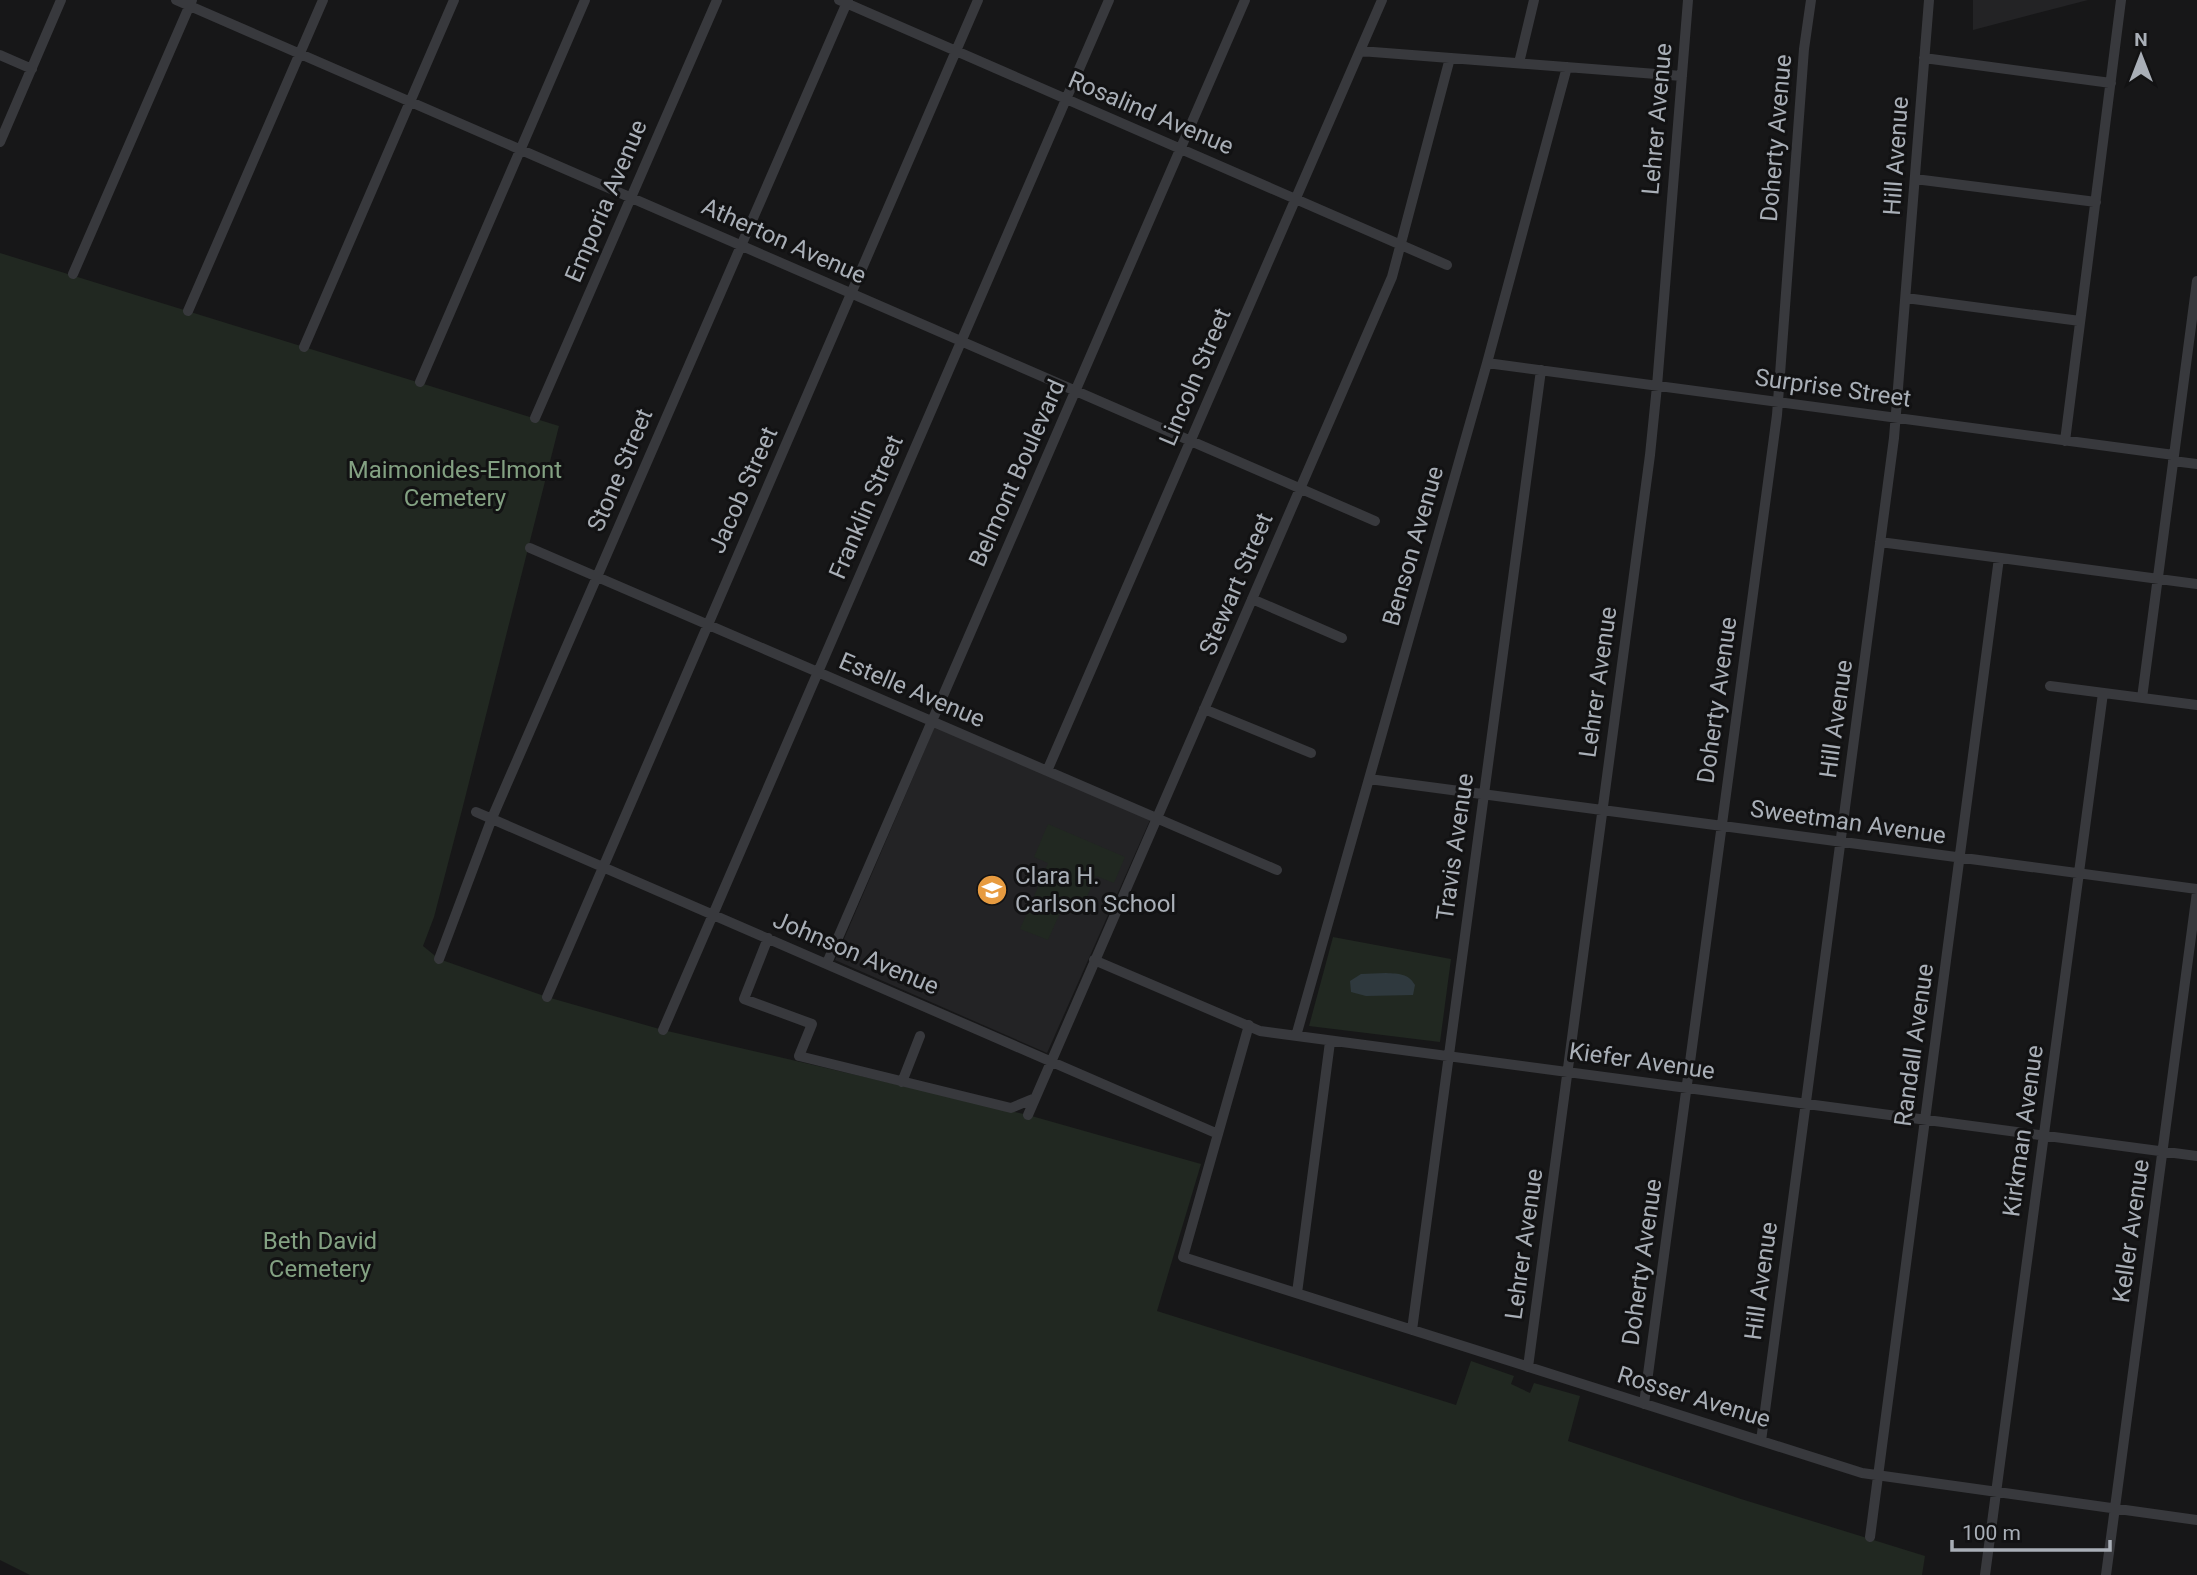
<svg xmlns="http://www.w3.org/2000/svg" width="2197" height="1575" viewBox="0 0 2197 1575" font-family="Roboto,sans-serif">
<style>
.built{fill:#232325}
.green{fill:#212821}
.water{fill:#2f393e}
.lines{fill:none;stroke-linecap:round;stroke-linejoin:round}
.minor{stroke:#38393d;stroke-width:10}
.labels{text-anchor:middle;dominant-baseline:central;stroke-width:6;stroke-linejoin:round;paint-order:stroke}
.street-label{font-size:24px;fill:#a9afb7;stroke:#121213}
.park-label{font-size:24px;fill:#83a182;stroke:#121213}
.poi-label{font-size:24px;fill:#a9afb7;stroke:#121213;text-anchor:start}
</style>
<rect width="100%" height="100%" fill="#171718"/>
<path class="built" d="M1973,0H2088L1973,30Z
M935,726L1150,820L1047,1053L835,960Z"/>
<path class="green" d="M0,253L559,426L463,806L434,917L423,946L439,959L547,997L663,1030L1028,1115L1201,1164L1157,1311L1456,1405L1471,1361L1514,1376L1511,1384L1530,1393L1534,1383L1580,1396L1568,1441L1741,1499L1925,1556L1922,1575H30L0,1560Z
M1048,824L1125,857L1114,883L1096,876L1080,913L1063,906L1048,940L1020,929L1048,863L1034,857Z
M1333,937L1451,959L1440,1042L1309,1026Z"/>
<path class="water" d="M1386,973C1399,974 1408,973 1415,985L1413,995L1366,996L1351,992L1350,981L1361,974Z"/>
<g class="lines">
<path class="minor" d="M176,0L1375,521
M839,0L1447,265
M1360,51L1682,76
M0,55L32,69
M1924,58L2111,83
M1519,63L1534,0
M0,142L61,0
M1915,179L2096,202
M73,274L192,0
M1906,298L2080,321
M188,311L323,0
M304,347L454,0
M1487,363L2174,455
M420,382L585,0
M535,418L717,0
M2065,441L2121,0
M2173,461L2197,464
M1880,542L2197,584
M530,548L1277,870
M1252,599L1342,638
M2050,686L2197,705
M2142,698L2197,281
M1204,709L1311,753
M1047,771L1382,0
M1369,779L2197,889
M476,812L1218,1134
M768,938L744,999L812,1024L799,1056L1011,1108L1035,1098
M439,959L492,818L848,0
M1094,960L1260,1031L2197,1156
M827,963L1245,0
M547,997L978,0
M1249,1025L1183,1257L1862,1473L2197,1520
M663,1030L1109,0
M1296,1036L1487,363L1567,67
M902,1082L920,1036
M1028,1115L1392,277L1450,58
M1297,1293L1330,1042
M1412,1330L1541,370
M1528,1367L1650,455L1657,386L1688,0
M1644,1404L1777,415L1804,49L1811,0
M1761,1441L1894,438L1929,0
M1870,1537L1999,558
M1985,1575L2103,693
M2106,1575L2197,892"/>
</g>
<defs>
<g id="school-disc" transform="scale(1.575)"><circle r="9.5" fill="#e79b40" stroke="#121213"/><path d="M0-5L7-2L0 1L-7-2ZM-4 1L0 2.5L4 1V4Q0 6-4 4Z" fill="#fff"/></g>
</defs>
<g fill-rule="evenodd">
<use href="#school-disc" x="992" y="890"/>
</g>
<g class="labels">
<g class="street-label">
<text transform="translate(1151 113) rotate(23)">Rosalind Avenue</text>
<text transform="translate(1657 119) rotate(-85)">Lehrer Avenue</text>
<text transform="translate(1776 138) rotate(-85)">Doherty Avenue</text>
<text transform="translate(1896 156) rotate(-86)">Hill Avenue</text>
<text transform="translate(606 201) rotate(-67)">Emporia Avenue</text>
<text transform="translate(784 241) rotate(24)">Atherton Avenue</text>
<text transform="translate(1195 377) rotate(-67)">Lincoln Street</text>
<text transform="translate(1833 388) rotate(8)">Surprise Street</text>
<text transform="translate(620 470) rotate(-67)">Stone Street</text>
<text transform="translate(1017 473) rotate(-66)">Belmont Boulevard</text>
<text transform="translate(743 490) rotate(-66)">Jacob Street</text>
<text transform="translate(866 507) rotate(-67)">Franklin Street</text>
<text transform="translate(1413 546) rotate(-74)">Benson Avenue</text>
<text transform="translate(1236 584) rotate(-67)">Stewart Street</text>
<text transform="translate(1598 682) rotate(-82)">Lehrer Avenue</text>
<text transform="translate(912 690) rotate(23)">Estelle Avenue</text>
<text transform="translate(1717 700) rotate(-82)">Doherty Avenue</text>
<text transform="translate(1836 719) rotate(-82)">Hill Avenue</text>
<text transform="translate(1848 822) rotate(8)">Sweetman Avenue</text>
<text transform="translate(1455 847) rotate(-82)">Travis Avenue</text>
<text transform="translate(856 953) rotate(23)">Johnson Avenue</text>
<text transform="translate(1914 1045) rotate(-82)">Randall Avenue</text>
<text transform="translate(1642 1061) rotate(8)">Kiefer Avenue</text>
<text transform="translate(2023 1131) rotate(-82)">Kirkman Avenue</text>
<text transform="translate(2131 1231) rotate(-82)">Keller Avenue</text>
<text transform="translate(1524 1244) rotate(-82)">Lehrer Avenue</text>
<text transform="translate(1642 1262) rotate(-82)">Doherty Avenue</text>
<text transform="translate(1761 1281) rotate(-82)">Hill Avenue</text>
<text transform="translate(1694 1397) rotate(17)">Rosser Avenue</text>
</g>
<g class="park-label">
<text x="455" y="470">Maimonides-Elmont<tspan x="455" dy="28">Cemetery</tspan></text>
<text x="320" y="1241">Beth David<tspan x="320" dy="28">Cemetery</tspan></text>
</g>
<g class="poi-label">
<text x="1015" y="876">Clara H.<tspan x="1015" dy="28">Carlson School</tspan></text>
</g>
</g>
<g transform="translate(2141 56)" stroke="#121213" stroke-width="5" paint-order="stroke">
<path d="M0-5L12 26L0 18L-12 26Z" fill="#a9afb7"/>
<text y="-10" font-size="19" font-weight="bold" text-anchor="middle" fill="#a9afb7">N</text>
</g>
<path d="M1952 1540v10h158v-10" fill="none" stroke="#a9afb7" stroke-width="3.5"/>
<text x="1962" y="1540" font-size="21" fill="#a9afb7" stroke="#121213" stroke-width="5" paint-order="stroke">100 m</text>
</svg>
